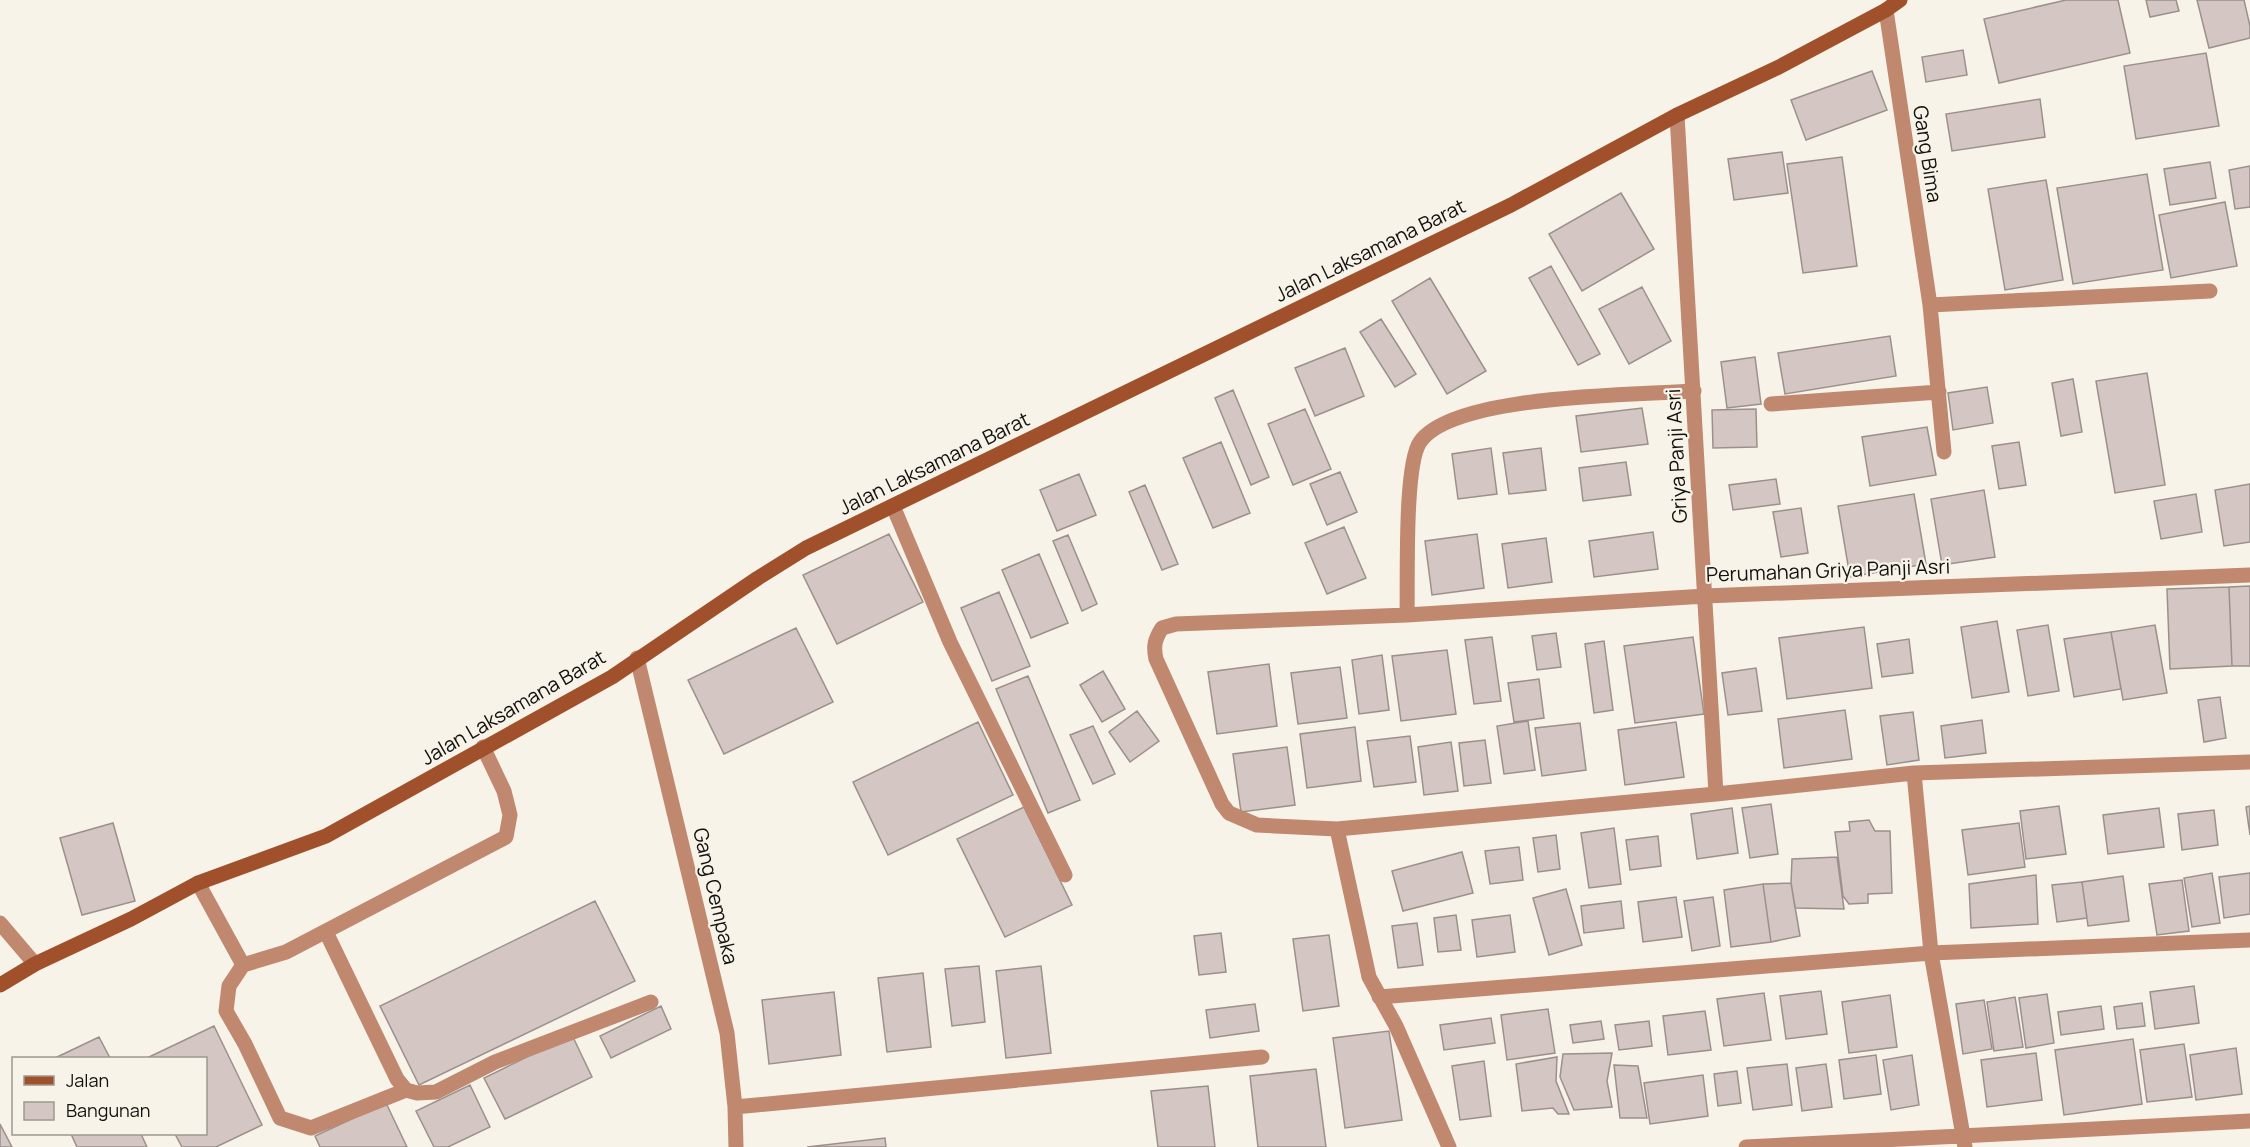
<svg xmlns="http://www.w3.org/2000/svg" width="2250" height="1147" viewBox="0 0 2250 1147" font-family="Manrope,sans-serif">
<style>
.building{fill:#d3c6c3;stroke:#9c908d;stroke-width:1.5}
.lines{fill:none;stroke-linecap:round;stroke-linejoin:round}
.lane{stroke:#bf886f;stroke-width:15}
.street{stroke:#bf886f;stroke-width:15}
.secondary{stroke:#a0512c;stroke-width:15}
.labels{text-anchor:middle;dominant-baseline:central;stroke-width:4.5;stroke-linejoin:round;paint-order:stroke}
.street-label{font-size:20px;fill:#13110e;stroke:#f7f3e8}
</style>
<rect width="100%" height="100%" fill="#f7f3e8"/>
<path class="building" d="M2066,0H2118L2130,53L1999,83L1984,19Z
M2146,0H2176L2179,11L2150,17Z
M2197,0H2244L2250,26V38L2209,48Z
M1963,50L1967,75L1926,82L1922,57Z
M2206,53L2219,126L2136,139L2124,66Z
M1872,71L1887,110L1806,140L1791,100Z
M2040,99L2045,137L1952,151L1946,114Z
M1782,152L1788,193L1734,200L1728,159Z
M1842,157L1857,266L1803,273L1787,164Z
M2210,162L2216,198L2170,205L2164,169Z
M2250,166V207L2235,209L2229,170Z
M2147,174L2163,270L2073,284L2057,188Z
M2046,180L2063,280L2005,290L1988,189Z
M1621,193L1654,249L1582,291L1549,234Z
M2225,202L2237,266L2171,278L2159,215Z
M1551,266L1600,354L1578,365L1529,278Z
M1430,278L1486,371L1447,394L1392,301Z
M1642,287L1671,341L1629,364L1599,309Z
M1381,319L1416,374L1395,387L1360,332Z
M1890,336L1896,376L1785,394L1778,353Z
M1345,348L1364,396L1315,416L1295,368Z
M1755,357L1761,404L1727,408L1721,362Z
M2147,373L2165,485L2115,493L2096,381Z
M2073,379L2082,432L2061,436L2052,383Z
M1987,387L1993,423L1953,430L1948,393Z
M1233,390L1269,477L1251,485L1215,398Z
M1642,408L1648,444L1581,452L1576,416Z
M1305,409L1331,469L1293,485L1268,424Z
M1756,409L1757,447L1713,448L1712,410Z
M1927,427L1936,475L1870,486L1862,437Z
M1221,442L1250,513L1213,528L1183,458Z
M2019,442L2026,485L1999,489L1992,446Z
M1491,448L1497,494L1458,499L1452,454Z
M1541,448L1546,490L1509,494L1503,453Z
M1626,462L1631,495L1583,501L1579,468Z
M1340,472L1357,512L1327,525L1310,484Z
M1079,474L1096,515L1057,531L1040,490Z
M1776,479L1780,504L1733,510L1729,485Z
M2250,484V542L2224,546L2215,490Z
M1145,485L1178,564L1162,570L1129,492Z
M1984,490L1995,557L1942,565L1931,499Z
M1914,494L1926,564L1850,577L1838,506Z
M2196,494L2202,532L2161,539L2154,501Z
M1801,508L1808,553L1781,557L1773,512Z
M1344,527L1366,578L1327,594L1305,543Z
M1653,532L1658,569L1594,577L1589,541Z
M889,534L923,602L837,644L803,575Z
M1477,534L1484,588L1432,595L1425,541Z
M1068,535L1097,604L1082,611L1053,541Z
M1546,538L1552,582L1508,588L1502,544Z
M1039,554L1068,623L1031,638L1002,570Z
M2250,586V666H2232L2229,587Z
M2229,587L2232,666L2170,669L2167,589Z
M999,592L1030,666L992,681L961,608Z
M1997,621L2009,692L1972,698L1961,627Z
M2048,625L2059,691L2028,696L2017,630Z
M2155,625L2167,693L2123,700L2111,632Z
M1864,627L1872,688L1787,699L1779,638Z
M796,628L833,702L724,754L688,680Z
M2111,632L2121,689L2074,697L2064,639Z
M1556,633L1561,667L1537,670L1532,636Z
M1492,637L1501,701L1474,704L1465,640Z
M1693,637L1704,714L1635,723L1624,646Z
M1909,639L1913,673L1882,677L1877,644Z
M1604,641L1613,710L1594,713L1585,644Z
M1447,650L1456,714L1401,721L1392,656Z
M1382,655L1389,710L1359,714L1352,660Z
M1269,664L1277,726L1217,734L1208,672Z
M1340,667L1347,718L1298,724L1291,673Z
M1756,668L1762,711L1728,715L1722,673Z
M1103,671L1125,709L1102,722L1080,685Z
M1028,676L1080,800L1048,813L996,689Z
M1539,679L1544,718L1514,722L1508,683Z
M2220,697L2226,738L2204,742L2198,700Z
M1845,710L1852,759L1784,768L1778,719Z
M1137,711L1159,741L1130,762L1109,732Z
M1913,712L1919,760L1887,765L1880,716Z
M1982,720L1986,753L1945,758L1941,726Z
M1528,721L1535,770L1504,774L1497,726Z
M978,722L1013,795L888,855L853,782Z
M1676,722L1684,777L1625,785L1618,730Z
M1580,723L1586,770L1542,776L1535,728Z
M1093,726L1115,774L1093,784L1070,735Z
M1355,727L1361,781L1307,788L1300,734Z
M1410,736L1416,782L1374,787L1367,741Z
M1485,740L1491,783L1464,786L1459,743Z
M1451,742L1458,791L1424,795L1418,747Z
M1287,747L1295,805L1241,812L1233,754Z
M1771,804L1778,854L1750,858L1742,808Z
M2059,806L2066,854L2026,859L2020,811Z
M2250,806V835L2246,807Z
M1024,807L1072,905L1005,937L957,839Z
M1732,808L1738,853L1697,859L1691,814Z
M2159,808L2164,847L2108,854L2103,815Z
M2214,810L2218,845L2182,850L2178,814Z
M1869,820L1875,831H1890L1892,893L1868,894V903L1849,904L1843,896L1835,832L1850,831L1849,822Z
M113,823L135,901L82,915L60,838Z
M2019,823L2025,867L1968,875L1962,830Z
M1614,828L1621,884L1589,888L1581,833Z
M1556,835L1560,869L1538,872L1533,838Z
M1658,836L1661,866L1630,870L1626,840Z
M1519,847L1523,880L1490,884L1485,851Z
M1462,852L1473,893L1403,911L1392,871Z
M1837,857L1844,909L1795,908L1791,883L1792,859Z
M2212,873L2220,923L2192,927L2184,878Z
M2250,873V914L2224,918L2219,877Z
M2036,875L2038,924L1971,928L1969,884Z
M2123,876L2129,921L2088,926L2082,882Z
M2182,880L2189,931L2157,935L2149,884Z
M2082,882L2087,918L2057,922L2052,885Z
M1791,883L1800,936L1771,942L1763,884Z
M1763,884L1771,942L1731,947L1724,890Z
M1566,889L1582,945L1549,955L1533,898Z
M1676,897L1682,937L1643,942L1638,902Z
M1713,897L1720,946L1692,951L1684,901Z
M595,901L635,981L419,1085L380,1006Z
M1621,901L1624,928L1584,933L1581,906Z
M1456,915L1461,950L1438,952L1434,918Z
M1510,915L1515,952L1477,957L1472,920Z
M1417,923L1423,965L1398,968L1392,926Z
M1221,933L1226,972L1199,975L1194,936Z
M1329,935L1339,1006L1303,1011L1293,939Z
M979,966L985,1022L952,1026L945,969Z
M1041,966L1051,1053L1006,1058L996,971Z
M923,973L931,1047L887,1052L878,978Z
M2194,986L2199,1023L2155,1029L2150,992Z
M1821,991L1827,1034L1786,1039L1780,996Z
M834,992L841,1055L769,1064L762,1000Z
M1764,993L1771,1040L1724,1046L1717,999Z
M2047,994L2054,1043L2026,1048L2019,998Z
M1890,995L1897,1047L1849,1053L1842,1002Z
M2015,997L2023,1047L1994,1051L1987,1002Z
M1984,1000L1992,1049L1963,1054L1956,1004Z
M2142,1003L2145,1026L2117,1029L2114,1007Z
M1255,1004L1259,1031L1210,1038L1206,1010Z
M661,1006L671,1029L611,1058L600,1036Z
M2101,1006L2104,1029L2061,1035L2058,1012Z
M1548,1009L1555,1053L1507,1060L1501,1015Z
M1705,1011L1711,1050L1668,1055L1663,1016Z
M1491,1018L1495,1043L1444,1050L1440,1025Z
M1601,1021L1604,1039L1573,1043L1570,1025Z
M1649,1021L1652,1046L1619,1050L1615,1025Z
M214,1026L262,1125L216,1147H182L175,1134H206V1058H147Z
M1389,1031L1402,1120L1345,1128L1333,1038Z
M572,1035L592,1077L505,1119L484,1078Z
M99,1037L110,1058H55Z
M2133,1039L2142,1104L2064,1115L2055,1050Z
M2184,1044L2192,1097L2147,1102L2140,1050Z
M2236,1048L2242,1094L2196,1100L2190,1055Z
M1612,1053L1607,1081L1612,1107L1574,1110L1560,1077L1563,1054Z
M2036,1053L2042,1100L1987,1107L1981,1060Z
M1876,1055L1881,1094L1844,1099L1839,1060Z
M1912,1055L1919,1105L1891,1110L1883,1060Z
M1557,1057L1556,1081L1569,1114H1558L1553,1108L1522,1111L1516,1064Z
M1484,1061L1491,1116L1460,1120L1452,1066Z
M1787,1064L1792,1105L1753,1110L1747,1068Z
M1826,1064L1832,1107L1802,1111L1796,1068Z
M1614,1065L1638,1066L1647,1118H1620Z
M1316,1069L1326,1147H1258L1250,1076Z
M1737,1071L1741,1103L1718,1106L1714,1074Z
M1703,1075L1708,1116L1650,1124L1644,1083Z
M470,1085L490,1127L448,1147H434L416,1111Z
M1208,1086L1215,1147H1158L1151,1091Z
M386,1103L407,1147H320L315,1136Z
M0,1124L12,1147H0Z
M71,1134H141L147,1147H77Z
M885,1138L886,1147H807Z"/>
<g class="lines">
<path class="lane" d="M198,883L243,965L286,952L506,837L510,815L504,791L483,747
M326,932L397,1079L406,1090L417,1093L436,1092L495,1062L651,1002
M243,965L229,986L226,1011L245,1044L280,1118L311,1128L406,1090"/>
<path class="street" d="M1886,10L1930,305L1944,452
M1677,115L1716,794
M1930,305L2210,291
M1771,404L1939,392
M893,506L950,642L1065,875
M2250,575L1705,596L1407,615L1176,624L1162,628C1155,639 1153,646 1156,659L1222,804L1229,813L1257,825L1337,829L1716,794L1914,773L2250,762
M1407,615C1408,581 1404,465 1420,442C1453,394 1636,395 1694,391
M637,658L727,1033L735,1107L736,1147
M1914,773L1931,953L1965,1147
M1337,829L1369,977L1396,1026L1449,1147
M0,923L35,964
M1379,997L1931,953L2250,940
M735,1107L1262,1057
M1746,1147L2250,1121"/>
<path class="secondary" d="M0,985L35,964L131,919L198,883L326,836L612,677L758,578L806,548L1511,205L1677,115L1779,67L1886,10L1900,0"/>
</g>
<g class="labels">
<g class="street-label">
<text transform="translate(1928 154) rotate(81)">Gang Bima</text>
<text transform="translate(1370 250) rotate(-26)">Jalan Laksamana Barat</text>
<text transform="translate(1676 456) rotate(-93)">Griya Panji Asri</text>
<text transform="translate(934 463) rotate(-26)">Jalan Laksamana Barat</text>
<text transform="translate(1828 570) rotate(-2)">Perumahan Griya Panji Asri</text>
<text transform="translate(513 707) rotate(-30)">Jalan Laksamana Barat</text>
<text transform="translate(716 896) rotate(77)">Gang Cempaka</text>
</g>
</g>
<rect x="12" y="1057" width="195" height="78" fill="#f7f3e8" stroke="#9c9991" stroke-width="1.5"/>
<rect x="24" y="1076" width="30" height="9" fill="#a0512c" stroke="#9c9991" stroke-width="1.5"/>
<text x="66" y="1087" font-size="18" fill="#13110e">Jalan</text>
<rect x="24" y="1102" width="30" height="18" fill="#d3c6c3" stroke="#9c9991" stroke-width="1.5"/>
<text x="66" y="1117" font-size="18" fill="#13110e">Bangunan</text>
</svg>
